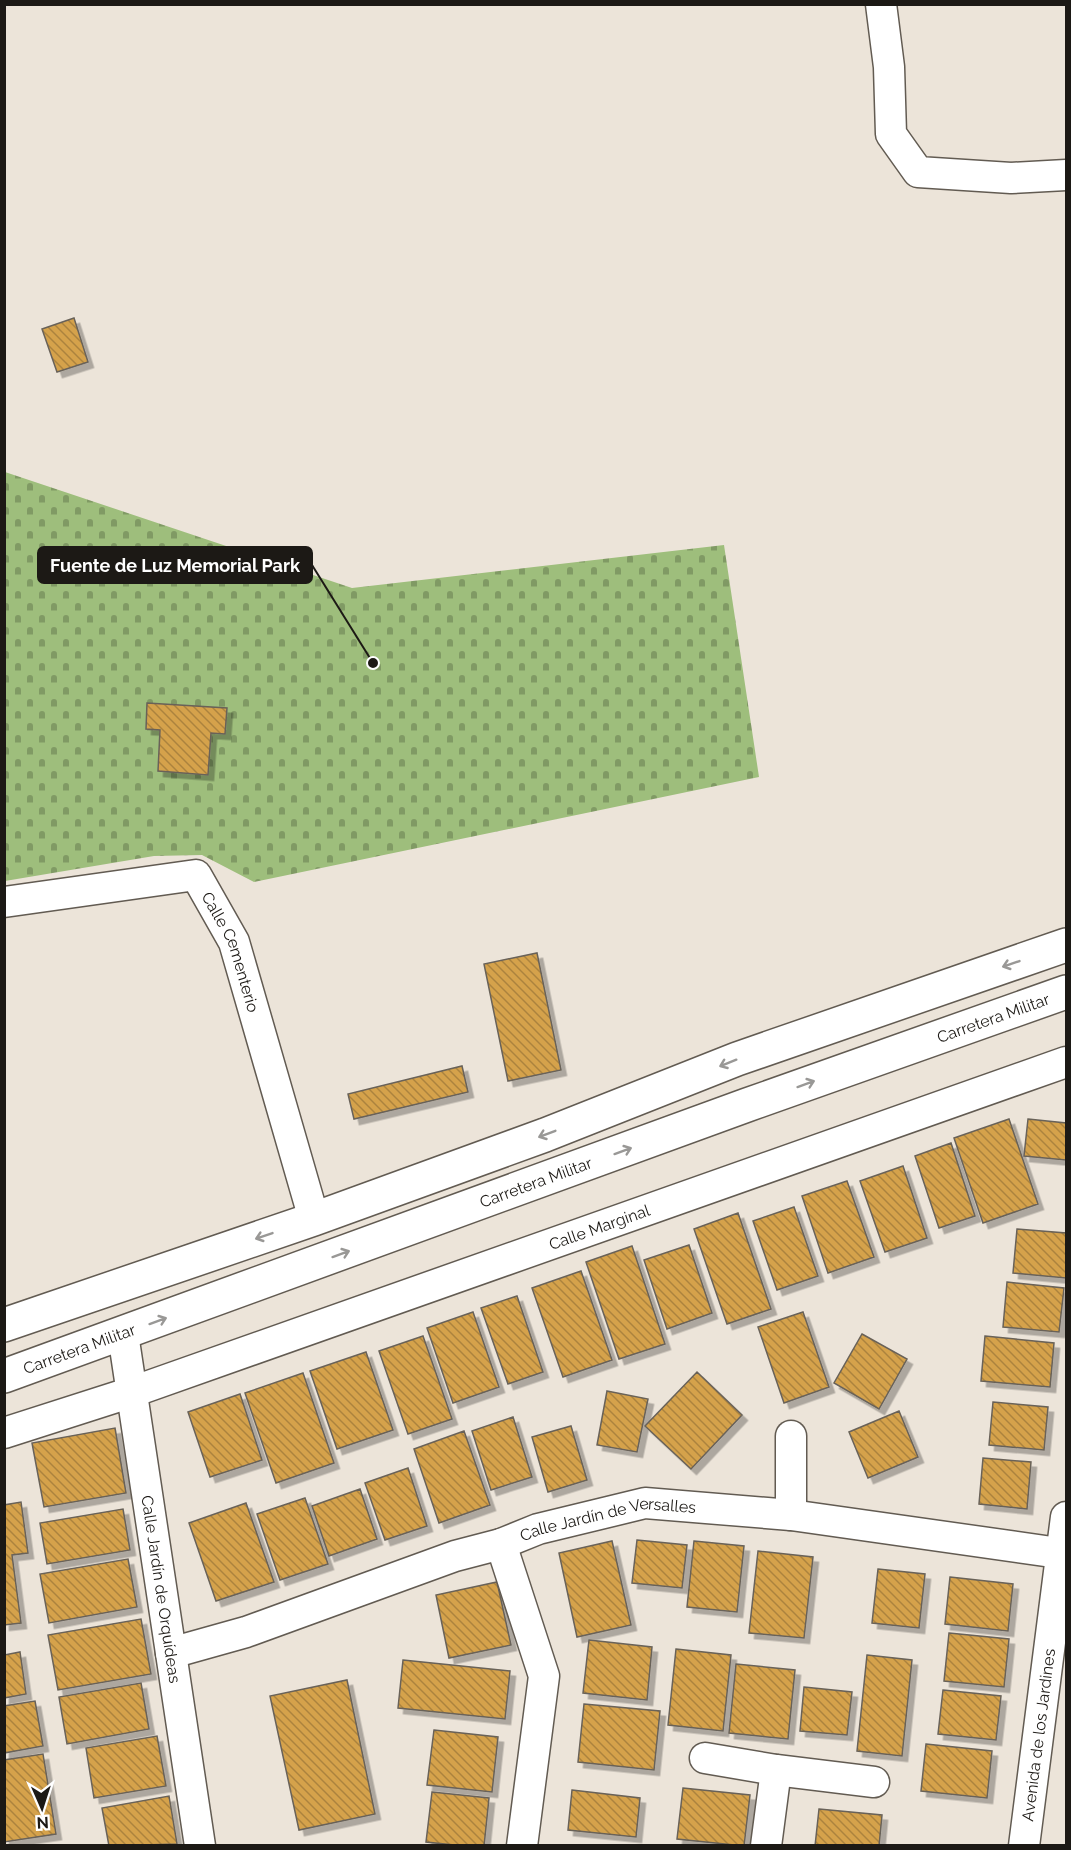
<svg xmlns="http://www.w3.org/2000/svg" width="1071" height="1850" viewBox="0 0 1071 1850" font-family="Raleway,sans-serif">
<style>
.cemetery{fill:url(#cemetery-stones)}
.building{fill:url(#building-back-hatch);stroke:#696259;stroke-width:1.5;filter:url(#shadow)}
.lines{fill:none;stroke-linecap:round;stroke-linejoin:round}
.minor-casing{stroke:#625b52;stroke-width:33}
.secondary-casing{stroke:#625b52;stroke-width:36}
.minor{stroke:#fff;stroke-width:30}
.secondary{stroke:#fff;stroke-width:33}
.oneway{stroke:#999896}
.labels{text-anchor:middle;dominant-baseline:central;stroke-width:6;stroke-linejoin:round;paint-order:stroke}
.street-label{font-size:16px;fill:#1c1915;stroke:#fff}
.leader{fill:none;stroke:#1c1915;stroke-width:2}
.callout-dot{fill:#1c1915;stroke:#fff;stroke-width:2}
.callout{fill:#1c1915;stroke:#1c1915;stroke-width:2}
.callout-label{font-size:18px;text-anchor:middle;font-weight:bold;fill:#fff}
</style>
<defs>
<pattern id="cemetery-stones" width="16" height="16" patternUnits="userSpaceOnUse" patternTransform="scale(1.5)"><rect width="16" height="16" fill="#9ebe7c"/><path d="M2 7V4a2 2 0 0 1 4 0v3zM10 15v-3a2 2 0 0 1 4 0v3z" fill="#809a64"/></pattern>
<pattern id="building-back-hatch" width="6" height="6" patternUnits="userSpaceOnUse" patternTransform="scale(1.5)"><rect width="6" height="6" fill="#d5a24c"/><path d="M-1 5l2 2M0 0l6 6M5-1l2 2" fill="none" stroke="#ac833e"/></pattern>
<filter id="shadow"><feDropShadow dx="5.5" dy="5.5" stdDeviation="0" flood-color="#0004"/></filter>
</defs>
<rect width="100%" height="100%" fill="#ece4d9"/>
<path class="cemetery" d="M5,472L352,588L724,545L759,777L254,882L202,855L154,856L5,881Z"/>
<path class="building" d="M74,318L88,362L57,372L42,329Z
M147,703L227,708L225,734L211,733L208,775L158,771L160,730L146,729Z
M537,953L561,1070L508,1081L484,964Z
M462,1066L468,1092L354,1119L348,1094Z
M1009,1119L1038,1204L983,1223L954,1138Z
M1028,1119L1066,1123V1160L1024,1156Z
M951,1143L975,1216L939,1228L915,1156Z
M903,1166L927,1238L885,1252L860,1181Z
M847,1181L874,1257L828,1273L802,1196Z
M794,1207L818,1276L777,1290L753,1221Z
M738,1213L771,1309L727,1324L694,1229Z
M1017,1229L1066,1233V1278L1013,1273Z
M689,1245L712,1313L667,1329L644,1260Z
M632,1246L665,1344L619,1359L586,1262Z
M581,1271L612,1360L563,1377L532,1288Z
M1007,1282L1064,1288L1059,1332L1003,1327Z
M517,1296L543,1372L508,1384L481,1308Z
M473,1312L499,1387L453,1403L427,1328Z
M803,1312L829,1387L784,1403L758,1327Z
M862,1334L907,1359L879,1409L834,1383Z
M423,1336L452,1419L408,1434L379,1351Z
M985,1336L1054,1343L1050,1387L981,1381Z
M366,1352L393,1430L337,1449L310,1371Z
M697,1372L742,1415L691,1469L645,1426Z
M303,1373L334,1463L276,1483L245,1393Z
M607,1391L648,1399L637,1452L597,1445Z
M240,1394L262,1460L210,1477L188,1412Z
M993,1402L1048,1407L1044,1450L989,1445Z
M899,1411L918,1457L868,1478L849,1432Z
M513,1417L532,1477L491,1490L472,1431Z
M571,1426L587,1480L548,1492L532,1437Z
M115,1428L126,1493L44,1507L32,1443Z
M464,1431L490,1505L439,1523L414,1449Z
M983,1458L1031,1462L1027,1509L979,1504Z
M408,1468L427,1526L385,1540L365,1483Z
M360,1489L377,1539L329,1556L312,1506Z
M305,1498L328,1564L280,1580L257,1514Z
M21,1502L28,1553L12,1555L21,1623L4,1625V1505Z
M246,1503L274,1582L216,1601L189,1523Z
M123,1509L130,1550L47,1564L40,1523Z
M637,1540L687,1545L682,1588L632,1583Z
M612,1541L631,1625L577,1637L559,1553Z
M694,1541L744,1546L737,1612L687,1607Z
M758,1551L813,1557L804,1638L749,1633Z
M128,1559L137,1607L49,1623L40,1574Z
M878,1569L925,1574L919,1628L872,1623Z
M950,1577L1013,1584L1008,1631L945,1624Z
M497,1582L511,1645L449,1658L436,1595Z
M141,1619L151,1674L58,1690L48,1635Z
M949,1633L1009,1639L1004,1687L944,1681Z
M589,1640L652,1647L647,1700L583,1693Z
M676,1649L731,1655L723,1731L668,1725Z
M20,1652L26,1694L4,1698V1655Z
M867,1655L912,1660L902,1756L857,1751Z
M403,1660L510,1671L505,1719L398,1708Z
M736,1664L795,1670L788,1739L729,1733Z
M347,1680L375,1814L299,1830L270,1696Z
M141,1683L149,1729L67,1744L59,1697Z
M804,1687L852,1692L847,1735L800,1731Z
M943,1690L1001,1696L996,1740L938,1734Z
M35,1701L43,1746L4,1753V1706Z
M584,1704L660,1711L654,1770L578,1762Z
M434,1730L498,1737L492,1792L427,1785Z
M157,1736L166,1786L94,1798L86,1748Z
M926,1744L992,1751L987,1798L921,1791Z
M43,1754L56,1834L4,1842V1760Z
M683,1788L750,1795L744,1846L677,1839Z
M572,1790L640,1798L636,1837L568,1830Z
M432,1792L489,1798L484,1846H464L426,1842Z
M169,1796L177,1844L109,1846L102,1808Z
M819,1809L882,1815L879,1846H815Z"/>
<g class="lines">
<g class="minor-casing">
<g id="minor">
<path d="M881,4L889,67L891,134L918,172L1011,178L1066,175"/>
<path id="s1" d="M4,902L196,875L234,942L314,1219"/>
<path id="s2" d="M123,1334L200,1846"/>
<path id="s3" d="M4,1433L132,1392L1066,1062"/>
<path d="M791,1436V1515"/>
<path d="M501,1544L544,1676L522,1846"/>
<path id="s4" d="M171,1653L246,1632L455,1556L501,1544L538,1529L645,1503L791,1515L1066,1554"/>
<path d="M705,1758L776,1770L874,1782"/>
<path d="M766,1846L776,1770"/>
<path id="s5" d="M1024,1846L1066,1517"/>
</g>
</g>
<g class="secondary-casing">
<g id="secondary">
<path d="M4,1325L314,1219L545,1135L737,1059L1066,945"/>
<path id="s6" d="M4,1376L747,1105L1066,992"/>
</g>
</g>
<use href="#minor" class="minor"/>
<use href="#secondary" class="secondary"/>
</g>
<defs><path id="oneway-shaft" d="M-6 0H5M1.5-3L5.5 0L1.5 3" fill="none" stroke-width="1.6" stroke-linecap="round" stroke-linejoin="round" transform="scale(1.5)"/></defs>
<g class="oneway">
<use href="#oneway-shaft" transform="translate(1011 964) rotate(161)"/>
<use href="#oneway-shaft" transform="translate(728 1063) rotate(158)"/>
<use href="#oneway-shaft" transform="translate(806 1084) rotate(-20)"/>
<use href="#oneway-shaft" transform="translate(547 1134) rotate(159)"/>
<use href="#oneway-shaft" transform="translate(623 1151) rotate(-20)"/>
<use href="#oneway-shaft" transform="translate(264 1236) rotate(161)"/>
<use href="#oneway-shaft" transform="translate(341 1254) rotate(-20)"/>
<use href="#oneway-shaft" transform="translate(158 1321) rotate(-20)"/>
</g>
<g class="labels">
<g class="street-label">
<text stroke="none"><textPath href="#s1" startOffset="279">Calle Cementerio</textPath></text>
<text stroke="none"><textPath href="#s6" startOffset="1052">Carretera Militar</textPath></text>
<text stroke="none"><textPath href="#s6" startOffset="566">Carretera Militar</textPath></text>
<text stroke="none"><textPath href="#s3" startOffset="630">Calle Marginal</textPath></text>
<text stroke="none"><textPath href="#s6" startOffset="80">Carretera Militar</textPath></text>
<text stroke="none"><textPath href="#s4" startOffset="459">Calle Jardín de Versalles</textPath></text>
<text stroke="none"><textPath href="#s2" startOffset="258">Calle Jardín de Orquídeas</textPath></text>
<text stroke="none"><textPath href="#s5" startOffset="112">Avenida de los Jardines</textPath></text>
</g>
</g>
<path class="leader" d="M373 663L312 565"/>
<circle class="callout-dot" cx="373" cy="663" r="6"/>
<rect class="callout" x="38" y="547" width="274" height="36" rx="6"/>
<g class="callout-label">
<text x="175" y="572">Fuente de Luz Memorial Park</text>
</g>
<rect width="1071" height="1850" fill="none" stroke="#1c1915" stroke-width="12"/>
<g transform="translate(42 1808) rotate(177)" stroke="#ffffff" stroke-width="4.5" paint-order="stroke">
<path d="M0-4.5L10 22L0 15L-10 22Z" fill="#1c1915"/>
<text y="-9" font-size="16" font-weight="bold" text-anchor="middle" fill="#1c1915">N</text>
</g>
</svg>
